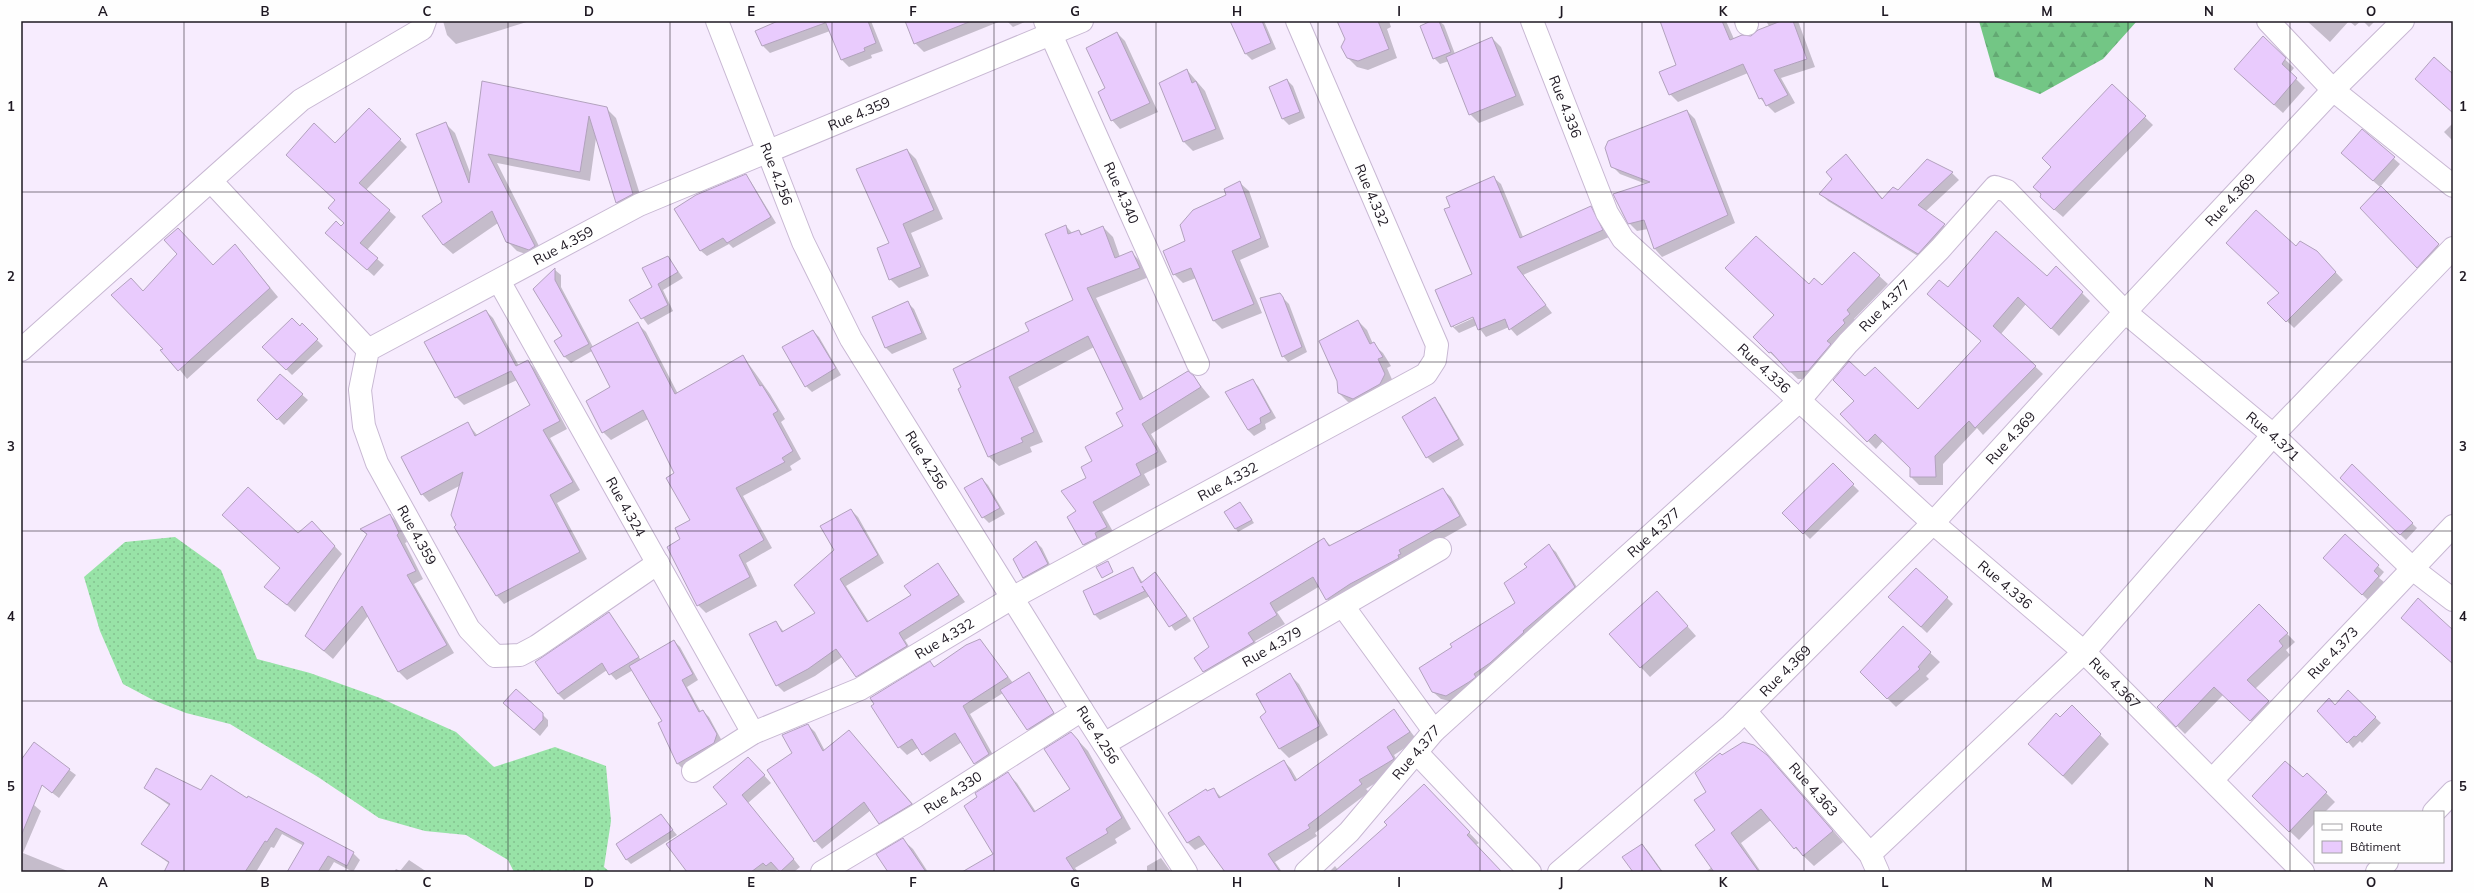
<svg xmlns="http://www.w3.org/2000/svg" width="2474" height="893" viewBox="0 0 2474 893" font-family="Mulish,sans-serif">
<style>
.grass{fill:url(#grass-dots)}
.forest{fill:url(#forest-firs)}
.shadow{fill:#0003;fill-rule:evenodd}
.building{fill:#e9cbfd;stroke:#b2a2bd}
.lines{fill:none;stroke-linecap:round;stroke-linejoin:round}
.minor-casing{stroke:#c8b8d3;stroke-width:24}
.minor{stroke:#fff;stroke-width:22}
.grid{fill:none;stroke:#1e1822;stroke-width:1;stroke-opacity:0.55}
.labels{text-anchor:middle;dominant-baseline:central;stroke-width:3;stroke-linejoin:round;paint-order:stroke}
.street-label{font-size:14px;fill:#1e1822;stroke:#fefefe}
.neatline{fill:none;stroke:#1e1822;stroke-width:1.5}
.grid-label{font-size:13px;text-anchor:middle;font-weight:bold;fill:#1e1822}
</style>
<defs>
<pattern id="grass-dots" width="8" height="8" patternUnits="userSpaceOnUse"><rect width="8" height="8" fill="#98e3a7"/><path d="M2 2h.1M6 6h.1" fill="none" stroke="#83c28f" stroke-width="1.8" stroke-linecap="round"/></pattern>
<pattern id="forest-firs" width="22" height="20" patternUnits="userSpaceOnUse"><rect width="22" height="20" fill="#73c685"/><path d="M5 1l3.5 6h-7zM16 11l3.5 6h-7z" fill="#63a973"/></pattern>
</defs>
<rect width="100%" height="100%" fill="#f7ecfe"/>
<path class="grass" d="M175,537L221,570L257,659L310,673L380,698L456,732L494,767L555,747L606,766L611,821L604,867L610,872H514L508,860L466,835L425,831L379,818L318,777L230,724L186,713L153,700L123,684L100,631L84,577L125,542Z"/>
<path class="forest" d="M1979,21H2137L2103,59L2040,94L1995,77Z"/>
<path class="shadow" d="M443,21H530L456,44L447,35Z
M777,21H871L883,51L871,55L872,58L849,67L842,60L830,31L770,53L763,46Z
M906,21H1001L924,52L915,43Z
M1007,21H1027L1013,27Z
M1231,21H1264L1276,49L1252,60L1246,54Z
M1338,21H1389L1391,27L1387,29L1397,58L1368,70L1357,67L1348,58L1346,39Z
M1433,21H1439L1444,25L1455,54L1492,38L1501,47L1524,105L1479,123L1470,114L1449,61L1440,64L1434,58Z
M1665,21H1726L1734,39L1752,37L1769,26L1766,21H1798L1815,67L1781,78L1795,103L1775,113L1760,98L1748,73L1678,102L1670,94L1677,65Z
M2307,21H2361L2355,26L2349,21L2330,42Z
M2363,21H2375L2369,27Z
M1117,33L1125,41L1158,112L1120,129L1112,120L1099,92L1106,89Z
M2263,38L2294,68L2290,73L2305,88L2283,113L2244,78Z
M1187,70L1205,91L1224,139L1193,151L1184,142L1160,83Z
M1287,80L1293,86L1305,118L1289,125L1283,119Z
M483,82L606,108L616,118L643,204L627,212L617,203L596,138L590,181L497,163L544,256L540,259L517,251L507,241L498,223L453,254L443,245L446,124L455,133L471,175Z
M2112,85L2153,125L2063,217L2049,205L2043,195L2052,167Z
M369,109L407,147L366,190L396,217L367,250L384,265L374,276L334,240L346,223L336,200L335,144Z
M1687,111L1695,119L1735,223L1662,257L1655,249L1648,229L1637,231L1629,223L1646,184L1620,174L1612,166Z
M2453,123V141L2444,132Z
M2362,131L2400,164L2380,187L2348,159Z
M907,150L916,159L943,219L911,233L929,276L899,288L890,279V243Z
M1846,155L1883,199L1898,191L1928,160L1952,173L1959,180L1926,211L1952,232L1926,261L1828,201L1821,194L1834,180Z
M745,175L751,182L776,223L733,248L729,244L707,256L701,251Z
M1493,177L1501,184L1523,237L1591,208L1598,215L1609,237L1523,275L1552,313L1517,336L1509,327L1486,337L1477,325L1459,333L1452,326L1473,275L1451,207ZM1477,314L1478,316L1454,327V325Z
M1240,183L1249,191L1269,247L1240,260L1262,313L1222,329L1214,321L1196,278L1183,283L1174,274L1187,242Z
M2381,188L2447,254L2426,276L2418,267Z
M1066,226L1073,234L1079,231L1083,235L1103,227L1113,237L1120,257L1132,253L1141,262L1149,277L1096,298L1144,399L1193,376L1210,397L1151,434L1167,462L1144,474L1150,485L1102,512L1116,537L1094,554L1084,545L1069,518L1077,511L1093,461L1125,427L1124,409L1094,347L1018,387L1043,442L1030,447L1032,452L999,466L989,457L959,390L1030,331L1074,301Z
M235,245L278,297L187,379L164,349L143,292L213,266Z
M2297,248L2324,260L2343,280L2294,328L2269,303L2280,293Z
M1854,253L1888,284L1854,319L1858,323L1816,379H1798L1762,345L1809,285L1822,286Z
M668,257L683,278L663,290L673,311L648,325L630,300L653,287Z
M2056,267L2090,301L2059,336L2026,304L2001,334L2043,374L1983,435L1977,428L1943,464V485H1919L1911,477V468L1883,441L1876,449L1841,414L1855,401L1865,378L1918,410L1982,342L1928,294L1948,289L2047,277Z
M555,270L561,275V287L593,347L638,324L646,332L678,394L743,356L770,394L785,419L781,422L801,459L790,466L792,470L743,496L772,548L746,563L757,586L706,613L698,605L681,540L691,521L676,474L648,419L611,440L603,432L612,388L592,351L571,363L565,357L556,341L564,337L534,290Z
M1279,294L1289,304L1307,352L1288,362L1283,356Z
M908,303L914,309L927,339L892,354L886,348L874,317Z
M486,311L493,318L519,366L528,361L535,369L567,429L550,438L580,490L557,503L587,559L504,604L497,596L455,527L458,525L461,485L429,502L422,494L468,424L478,436L531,406L517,380L464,405L456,397Z
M1358,321L1367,330L1373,344L1383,353L1391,366L1387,368L1394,384L1363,408L1348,402L1339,393Z
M302,325L323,346L292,375L264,347Z
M813,331L819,337L841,375L812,392L806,386L784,347Z
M280,375L308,400L284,425L259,400Z
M1252,380L1258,386L1276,418L1265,424L1266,429L1254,436L1248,430Z
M1434,399L1440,404L1464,445L1433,463L1427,457L1403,417Z
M1833,465L1859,491L1810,539L1784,513Z
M2352,466L2417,528L2406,540L2341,478Z
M982,479L988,485L1005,514L989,523L983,517Z
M1442,489L1451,497L1467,525L1407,559L1335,607L1327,599L1320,586L1277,612L1285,624L1255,641L1262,651L1212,680L1204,671L1211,648L1195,618L1324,539L1331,546Z
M1243,506L1254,523L1238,532L1225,512Z
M851,510L858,517L884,563L846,586L869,622L912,595L938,565L965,602L905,640L913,653L863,683L842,657L815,676L784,692L777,685L776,622L784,632L816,613L835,551Z
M390,515L398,523L407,542L405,543L423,579L414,584L454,653L407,680L399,672L368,616L333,659L306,636L368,536L362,530Z
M312,522L342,554L295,612L266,587L281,569L298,535Z
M2345,535L2384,572L2379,578L2384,582L2368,600L2330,564Z
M1036,542L1042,548L1053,571L1029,583L1023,578Z
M1548,545L1556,552L1581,594L1454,702L1441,699L1433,692L1453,647L1517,603L1528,567Z
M1133,568L1143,583L1160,579L1191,621L1175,631L1150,596L1100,620L1095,615L1084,591Z
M1947,598L1953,604L1927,633L1895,603Z
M1666,602L1696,636L1650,677L1610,634Z
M2259,605L2295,642L2286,650L2290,655L2255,689L2277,710L2259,728L2223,695L2185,734L2158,707Z
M608,613L641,660L674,641L680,647L698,680L687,687L701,712L703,711L709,717L722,741L683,769L677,763L663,721L633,670L616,680L607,670L564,700L558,694Z
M1903,628L1940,662L1926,676L1929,679L1896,707L1861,672Z
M980,640L1013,683L1029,673L1056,716L1031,732L1003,693L970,714L997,762L983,771L975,763L962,742L930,762L918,748L907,755L899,747L930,663L935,668Z
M1290,675L1299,684L1328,735L1289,758L1280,749L1261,717L1268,712Z
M2348,692L2381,723L2362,743L2360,741L2353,748L2348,742Z
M2072,706L2109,744L2072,785L2039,753L2060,718Z
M511,709L542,714L548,720V726L540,736Z
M1394,710L1417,740L1394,755L1401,767L1366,789L1369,792L1315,833L1317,836L1275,862L1282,872H1227L1206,844L1195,850L1187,842L1207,792L1213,789L1221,797L1284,761L1291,769L1298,781Z
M808,725L815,732L825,751L849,731L919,811L887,830L871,810L822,849L815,841L769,770L793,753Z
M1071,733L1088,751L1131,829L1115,839L1117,843L1075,868L1078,872H964L994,854L1008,774L1017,783L1036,812L1072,789Z
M34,744L76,775L59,798L21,769V762Z
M1722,756L1778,767L1843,842L1814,866L1795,848L1771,820L1741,843L1761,872H1706L1712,867L1716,831L1708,792Z
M755,765L771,783L748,803L800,867L794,872H781L778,869L774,872H688Z
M2307,774L2335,802L2325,812H2315V823L2299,840L2262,805Z
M145,788L201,791L247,799L353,853L360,860L353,872L334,862L328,872H291L304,846L282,834L274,848L271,847L256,872H165L170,864L142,844L170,806Z
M1433,795L1479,843L1476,845L1501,872H1329L1335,866L1338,870Z
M21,800L34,805L41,811L23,853L70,872H21Z
M660,815L677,835L631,864L626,859Z
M903,840L913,849L928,872H888Z
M1642,845L1648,851L1663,872H1634Z
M1161,858L1171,872H1147V866Z
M409,860L427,872H394L396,869L400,871Z"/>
<path class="building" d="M778,21H824L825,23L762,46L755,31Z
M825,21H868L876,43L864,48L865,51L841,60Z
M905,21H969V22L914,44Z
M1230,21H1262L1271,43L1245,54Z
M1337,21H1378L1389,49L1358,61L1347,58L1341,47L1345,39Z
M1431,21H1439L1451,52L1433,59L1420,26Z
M1660,21H1722L1730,40L1742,35L1751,36L1758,30L1781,21H1793L1807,59L1774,70L1788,95L1766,106L1762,98L1759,99L1743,64L1669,95L1659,72L1676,65Z
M1117,32L1150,103L1111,121L1098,92L1105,88L1086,48Z
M2263,36L2286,58L2282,64L2297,78L2274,105L2234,69Z
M1492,37L1516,96L1469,115L1446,57Z
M2434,57L2453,74V113L2415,79Z
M1187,69L1192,83L1196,81L1216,129L1183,142L1159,83Z
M1287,79L1300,112L1282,119L1269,87Z
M482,81L607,107L633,194L616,203L589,116L580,172L488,154L535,246L529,250L506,242L492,211L443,245L422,216L442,202L416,134L446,122L469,183Z
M2112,84L2146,116L2054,210L2040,197L2041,194L2033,187L2051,167L2042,158Z
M369,108L401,139L359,183L390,210L360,243L378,258L367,270L325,233L336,221L341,226L344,223L328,208L335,200L286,155L314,123L335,143Z
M1687,110L1728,215L1654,249L1644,220L1628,224L1613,194L1650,182L1611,167L1605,148L1608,141Z
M2362,129L2395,157L2373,181L2341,153Z
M907,149L934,210L903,224L921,267L889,280L877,248L889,243L856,169Z
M1846,154L1882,199L1893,187L1898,190L1927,159L1953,172L1918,205L1945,224L1918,254L1819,194L1832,179L1826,172Z
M746,174L771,217L727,243L723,238L700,251L674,209L696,195Z
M1494,176L1520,238L1591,206L1603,230L1517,267L1546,305L1509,330L1505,319L1478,330L1473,317L1451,327L1435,290L1472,274L1444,209L1450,207L1446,197Z
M1240,181L1261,238L1232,251L1254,304L1213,321L1191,268L1173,275L1163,251L1185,241L1180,225L1193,210L1226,195L1224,189Z
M2381,186L2439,244L2417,268L2360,208Z
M2256,210L2296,246L2300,241L2317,251L2336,272L2286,322L2267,303L2279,293L2226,243Z
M1066,225L1068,234L1079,230L1081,235L1103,226L1115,258L1132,251L1140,268L1087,288L1140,400L1188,371L1194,376L1201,387L1142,424L1158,452L1136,464L1141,475L1093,502L1107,527L1095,533L1097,538L1083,545L1067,517L1076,511L1061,491L1086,478L1081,467L1092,461L1085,447L1123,426L1116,413L1123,409L1088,336L1009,377L1034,432L1021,438L1023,442L988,457L958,389L961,387L953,369L1029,331L1025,323L1073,300L1045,234Z
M178,228L213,265L235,244L270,288L178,371L160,350L163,349L111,295L131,278L143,291L177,254L164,240Z
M1996,231L2047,276L2056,266L2083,292L2051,329L2018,297L1993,326L2036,366L1975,428L1969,421L1935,456L1936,477H1910V468L1875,434L1867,442L1840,414L1854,401L1833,380L1849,361L1865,376L1875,367L1918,409L1981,341L1927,294L1939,280L1948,287Z
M1756,236L1809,284L1814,278L1822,285L1854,252L1880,275L1847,310L1850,314L1843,320L1845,323L1827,341L1831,344L1808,371L1789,372L1771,352L1769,353L1753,337L1774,315L1725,268Z
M668,256L678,272L658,284L668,305L641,319L629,300L652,287L642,268Z
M555,268V280L589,344L564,357L554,341L562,336L533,289Z
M1280,293L1283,297L1302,347L1282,357L1260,298Z
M908,301L922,333L885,348L872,317Z
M486,310L516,366L528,360L560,421L543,430L573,482L550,495L580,552L496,596L454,527L456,525L451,515L463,472L421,495L401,457L468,422L475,436L530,405L511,371L455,398L424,342Z
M292,318L300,326L302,323L318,339L286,370L262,347Z
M1358,320L1370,344L1374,342L1383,357L1378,359L1385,374L1380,384L1353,399L1338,393L1337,381L1319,341Z
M638,322L675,394L743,355L760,386L762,385L778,411L773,414L793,451L782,458L785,462L736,488L764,540L739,555L750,577L697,606L667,547L680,539L675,528L690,520L666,478L674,473L643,410L602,433L586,401L610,387L590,348Z
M813,330L836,368L805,387L782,347Z
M280,374L303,394L277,420L257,400Z
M1253,379L1271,412L1260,418L1261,423L1248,430L1225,392Z
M1435,397L1459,439L1426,458L1402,417Z
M1833,463L1854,484L1803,534L1782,513Z
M2352,464L2413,523L2400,535L2340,478Z
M982,478L1000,508L982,518L964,488Z
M248,487L298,533L312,521L335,546L287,605L264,587L280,568L222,515Z
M1443,488L1460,516L1399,550L1401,554L1398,555L1399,558L1350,584L1326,600L1313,577L1270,603L1277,615L1248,633L1254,642L1203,672L1194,658L1209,647L1193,618L1324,538L1329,546Z
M1240,502L1252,520L1235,529L1224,512Z
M851,509L878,555L840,579L867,622L911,595L904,586L938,563L959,595L899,633L907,646L856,677L836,649L808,669L776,686L749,634L776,621L782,632L815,613L794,585L834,550L820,526Z
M390,514L399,533L397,535L416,571L407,575L447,645L398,672L362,606L324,651L305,636L367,534L360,529Z
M2345,534L2379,565L2374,571L2379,576L2362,595L2323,558Z
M1036,541L1048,564L1023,578L1013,559Z
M1549,544L1575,587L1523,631L1524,632L1490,663L1474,674L1476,677L1469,682L1446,696L1432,692L1419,668L1452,647L1450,644L1515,603L1504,583L1527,567L1524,564Z
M1108,561L1113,572L1102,578L1096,567Z
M1133,567L1141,583L1155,572L1187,616L1169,627L1142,586L1145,591L1094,615L1083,591Z
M1916,568L1948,597L1921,627L1888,597Z
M1657,591L1688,626L1640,668L1609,634Z
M2418,598L2453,630V664L2401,618Z
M2259,604L2288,633L2279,641L2283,646L2247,680L2269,701L2250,721L2214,687L2176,727L2157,707Z
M609,612L639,657L609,675L602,663L558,694L535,662Z
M1903,626L1931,652L1918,667L1920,669L1887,699L1860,672Z
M980,639L1008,677L963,706L989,754L974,764L955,733L922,755L912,739L898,748L871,706L874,704L870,698L930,661L934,667L966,645Z
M674,640L693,674L682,680L699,712L703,710L717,734L714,743L677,764L658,723L662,721L629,666Z
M1029,672L1054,713L1027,730L1000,690Z
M1290,673L1320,726L1279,749L1260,717L1266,712L1256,694Z
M516,689L543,713V720L534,730L503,703Z
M2348,690L2376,717L2356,737L2354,736L2347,743L2317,711L2329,698L2335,705Z
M2072,705L2101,734L2063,776L2028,744L2056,713L2060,717Z
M1394,709L1410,732L1387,747L1394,759L1359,780L1362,784L1308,825L1310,828L1268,854L1280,872H1225L1199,836L1187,843L1168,813L1206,789L1207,791L1214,788L1219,798L1284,760L1295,781Z
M808,724L823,751L849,730L912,804L879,824L864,802L814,842L767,770L792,753L782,735Z
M1071,732L1078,740L1122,818L1106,829L1108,833L1066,858L1075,872H962L993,854L964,806L977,797L975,793L1008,772L1034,812L1070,789L1044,749Z
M34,742L70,769L52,793L42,785L21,836V760Z
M1743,742L1754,745L1767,755L1833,831L1803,856L1796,847L1794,849L1761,809L1731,833L1759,872H1714L1695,845L1715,830L1694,800L1706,792L1695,773L1720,753L1722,755Z
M748,757L765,775L742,795L794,859L780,872L771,862L766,866L763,863L751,872H687L666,844L727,804L713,787Z
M2285,761L2303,777L2307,773L2327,792L2289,832L2252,796Z
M156,768L201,790L211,775L247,798L248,796L354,852L347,866L328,856L318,872H287L304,843L276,828L267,842L265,841L245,872H164L169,862L141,844L170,804L144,788Z
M1424,784L1470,832L1467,835L1502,872H1334L1387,825L1384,822Z
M661,814L673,830L626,860L616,844Z
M903,838L926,872H888L876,854Z
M1642,844L1662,872H1633L1622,857Z"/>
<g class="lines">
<g class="minor-casing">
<g id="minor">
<path id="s1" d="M717,21L803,242L851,339L1082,710L1186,872"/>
<path id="s2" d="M1045,21L1198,364"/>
<path id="s3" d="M1532,21L1607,213L1623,239L1933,523L2084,652L2273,435L2453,248"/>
<path d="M1746,21L1747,24"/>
<path d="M2268,21L2333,90L2403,21"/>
<path d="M211,181L368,350"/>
<path id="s4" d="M499,281L753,733"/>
<path d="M21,350L301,100L422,29L425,21"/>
<path id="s5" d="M658,563L537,646L520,655L495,656L469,629L377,463L364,426L360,390L368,350L639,205L1082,21"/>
<path d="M1343,606L1434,731"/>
<path id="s6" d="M1745,711L1870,854L1878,872"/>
<path id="s7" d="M1104,744L1440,549"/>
<path d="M1417,753L1530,872"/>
<path id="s8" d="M693,771L753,733L860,689L1012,598L1426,374L1435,360L1437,345L1297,21"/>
<path id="s9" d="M2213,779L2453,526"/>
<path d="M2434,812L2453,792"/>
<path id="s10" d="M1870,854L2084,652L2303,872"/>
<path id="s11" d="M822,872L916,816L1082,710"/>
<path id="s12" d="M1306,872L1349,832L1434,731L1798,402L1848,343L1940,249L1995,187L2007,191L2125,312L2273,435L2414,570L2453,600"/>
<path id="s13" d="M1559,872L1731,725L1933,523L2125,312L2333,90L2453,186"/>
<path d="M2377,872L2387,862"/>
</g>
</g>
<use href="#minor" class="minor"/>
</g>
<path class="grid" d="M184,21V872M346,21V872M508,21V872M670,21V872M832,21V872M994,21V872M1156,21V872M1318,21V872M1480,21V872M1642,21V872M1804,21V872M1966,21V872M2128,21V872M2290,21V872M21,192H2453M21,362H2453M21,531H2453M21,701H2453"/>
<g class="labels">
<g class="street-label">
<text stroke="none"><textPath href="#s3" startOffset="92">Rue 4.336</textPath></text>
<text stroke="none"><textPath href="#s5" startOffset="1080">Rue 4.359</textPath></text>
<text stroke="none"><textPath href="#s1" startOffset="164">Rue 4.256</textPath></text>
<text stroke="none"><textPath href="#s2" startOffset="188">Rue 4.340</textPath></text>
<text transform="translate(1372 195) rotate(67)">Rue 4.332</text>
<text stroke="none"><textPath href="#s13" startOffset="951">Rue 4.369</textPath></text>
<text stroke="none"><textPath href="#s5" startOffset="756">Rue 4.359</textPath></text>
<text stroke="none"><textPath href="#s12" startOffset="811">Rue 4.377</textPath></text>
<text stroke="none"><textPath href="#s3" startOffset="428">Rue 4.336</textPath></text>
<text stroke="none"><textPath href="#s12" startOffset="1348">Rue 4.371</textPath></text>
<text stroke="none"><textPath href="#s13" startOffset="627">Rue 4.369</textPath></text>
<text stroke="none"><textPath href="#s1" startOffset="488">Rue 4.256</textPath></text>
<text stroke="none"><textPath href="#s8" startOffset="609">Rue 4.332</textPath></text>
<text stroke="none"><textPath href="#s4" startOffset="259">Rue 4.324</textPath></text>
<text stroke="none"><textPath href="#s12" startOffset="487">Rue 4.377</textPath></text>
<text transform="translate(417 535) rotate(61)">Rue 4.359</text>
<text stroke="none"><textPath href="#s3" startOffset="752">Rue 4.336</textPath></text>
<text stroke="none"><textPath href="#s8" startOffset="285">Rue 4.332</textPath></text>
<text stroke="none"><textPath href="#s7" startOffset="194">Rue 4.379</textPath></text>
<text stroke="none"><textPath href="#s9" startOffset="174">Rue 4.373</textPath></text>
<text stroke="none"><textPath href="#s13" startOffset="303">Rue 4.369</textPath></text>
<text stroke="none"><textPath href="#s10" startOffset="338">Rue 4.367</textPath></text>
<text stroke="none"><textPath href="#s1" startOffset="812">Rue 4.256</textPath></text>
<text stroke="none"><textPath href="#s12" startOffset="163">Rue 4.377</textPath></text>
<text stroke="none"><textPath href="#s6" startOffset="104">Rue 4.363</textPath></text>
<text stroke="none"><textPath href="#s11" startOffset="153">Rue 4.330</textPath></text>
</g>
</g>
<rect width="2474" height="893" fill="none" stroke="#fefefe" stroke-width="44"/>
<rect x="2314" y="811" width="130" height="52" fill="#fefefe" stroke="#a4a2a6"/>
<rect x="2322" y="824" width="20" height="6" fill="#ffffff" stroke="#a4a2a6"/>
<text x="2350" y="831" font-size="12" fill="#1e1822">Route</text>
<rect x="2322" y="841" width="20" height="12" fill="#e9cbfd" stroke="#a4a2a6"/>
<text x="2350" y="851" font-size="12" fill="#1e1822">Bâtiment</text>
<rect x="22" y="22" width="2430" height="849" class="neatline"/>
<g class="grid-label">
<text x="103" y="16">A</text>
<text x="265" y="16">B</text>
<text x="427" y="16">C</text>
<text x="589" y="16">D</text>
<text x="751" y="16">E</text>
<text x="913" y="16">F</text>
<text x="1075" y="16">G</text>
<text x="1237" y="16">H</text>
<text x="1399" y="16">I</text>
<text x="1561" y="16">J</text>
<text x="1723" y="16">K</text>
<text x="1885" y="16">L</text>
<text x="2047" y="16">M</text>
<text x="2209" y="16">N</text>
<text x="2371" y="16">O</text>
<text x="11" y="111">1</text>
<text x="2463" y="111">1</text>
<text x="11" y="281">2</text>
<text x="2463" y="281">2</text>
<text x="11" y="451">3</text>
<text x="2463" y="451">3</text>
<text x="11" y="621">4</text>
<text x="2463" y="621">4</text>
<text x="11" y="791">5</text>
<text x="2463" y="791">5</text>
<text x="103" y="887">A</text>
<text x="265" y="887">B</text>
<text x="427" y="887">C</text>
<text x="589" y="887">D</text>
<text x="751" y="887">E</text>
<text x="913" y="887">F</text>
<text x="1075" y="887">G</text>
<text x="1237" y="887">H</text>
<text x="1399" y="887">I</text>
<text x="1561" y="887">J</text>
<text x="1723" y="887">K</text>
<text x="1885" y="887">L</text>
<text x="2047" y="887">M</text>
<text x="2209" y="887">N</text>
<text x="2371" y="887">O</text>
</g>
</svg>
